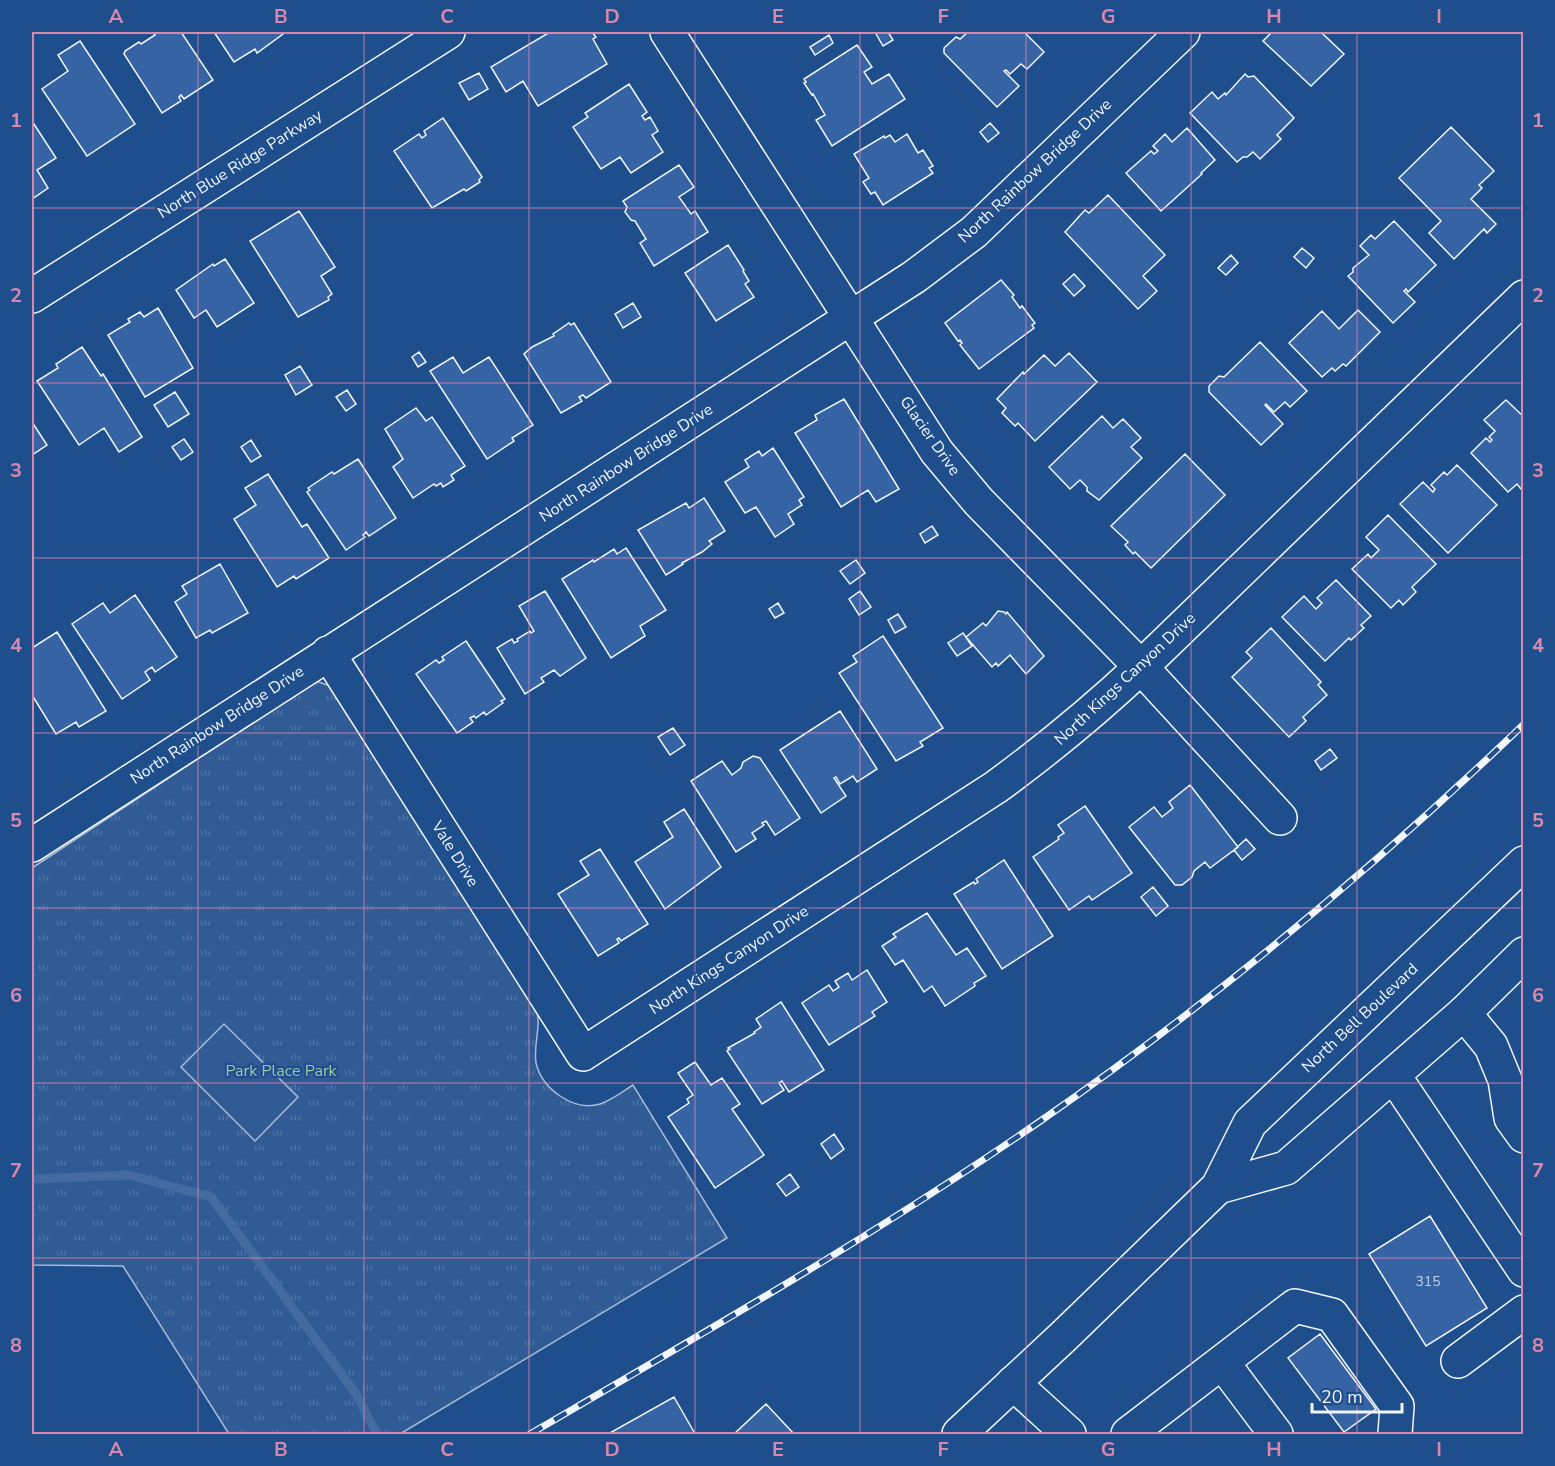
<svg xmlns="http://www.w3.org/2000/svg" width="1555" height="1466" viewBox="0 0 1555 1466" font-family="'Nunito Sans',sans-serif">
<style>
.park{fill:url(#park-tufts);stroke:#a8bbd7;stroke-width:1.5}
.built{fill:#305b95;stroke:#a8bbd7;stroke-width:1.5}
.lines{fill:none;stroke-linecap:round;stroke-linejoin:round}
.stream{stroke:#446ba0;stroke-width:9}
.building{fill:#3563a3;stroke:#f2f6ff;stroke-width:1.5}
.minor-casing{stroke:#f2f6ff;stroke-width:36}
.major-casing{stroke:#f2f6ff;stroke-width:36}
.minor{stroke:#1f4e8c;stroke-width:33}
.major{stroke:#1f4e8c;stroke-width:33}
.rail-casing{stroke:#f2f6ff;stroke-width:7}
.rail{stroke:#1f4e8c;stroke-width:4.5;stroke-dasharray:14;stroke-linecap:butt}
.grid{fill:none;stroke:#da87ad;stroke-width:1.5;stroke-opacity:0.55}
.labels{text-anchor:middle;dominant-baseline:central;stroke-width:4.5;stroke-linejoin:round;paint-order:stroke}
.number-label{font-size:14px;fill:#c3d1e8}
.street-label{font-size:16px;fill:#f2f6ff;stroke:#1f4e8c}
.park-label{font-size:16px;fill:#97c8a6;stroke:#1f4e8c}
.neatline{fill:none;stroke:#da87ad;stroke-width:2}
.grid-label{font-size:20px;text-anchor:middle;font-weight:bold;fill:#da87ad}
</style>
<defs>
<pattern id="park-tufts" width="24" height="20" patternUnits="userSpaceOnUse" patternTransform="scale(1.5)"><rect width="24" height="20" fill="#305b95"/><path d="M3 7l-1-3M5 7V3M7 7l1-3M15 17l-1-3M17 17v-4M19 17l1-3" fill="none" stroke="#4e73a5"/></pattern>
</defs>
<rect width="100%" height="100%" fill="#1f4e8c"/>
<path class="park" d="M316,681L330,686L536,1008C542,1026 533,1044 536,1063C542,1089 574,1112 600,1104C612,1100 622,1092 633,1085L727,1238L400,1434H229L123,1266L32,1265V868Z"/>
<path class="built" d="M224,1024L298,1097L255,1141L181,1067Z"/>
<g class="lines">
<path class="stream" d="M32,1179L129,1175L211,1197L356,1394L377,1434"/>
</g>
<path class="building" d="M154,32H181L213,80L184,99L181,95L179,97L181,101L162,113L124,54L125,51L139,42L141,44L155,35L153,33Z
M214,32H282L283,34L257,53L255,49L234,62Z
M550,32H592L596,37L593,39L607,64L538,106L523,81L506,92L491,67Z
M875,32H888L893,40L883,46Z
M968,32H1024L1044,52L1027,69L1021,64L1010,74L1006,70L1004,71L1019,86L997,107L944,53V48L956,37L960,39Z
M1272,32H1326L1323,34L1344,54L1311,86L1263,41Z
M829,35L833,43L815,55L810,47Z
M80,41L135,124L87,156L42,89L68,71L58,55Z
M857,45L872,67L864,72L872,84L889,74L905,99L832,146L816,120L825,115L813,94L812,95L804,83L806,82L804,79Z
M479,73L488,89L469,100L459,83Z
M1245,74L1248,77L1254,76L1294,118L1277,135L1281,139L1260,159L1253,152L1247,157H1243L1237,162L1190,113L1212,92L1218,99L1225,93L1226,95Z
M629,84L647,112L642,116L645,120L650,117L658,131L652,135L663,152L631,173L620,157L601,169L573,127L588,117L585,113Z
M443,118L482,177L479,180L480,182L466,191L464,189L432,208L394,151L419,134L422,138L426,135L424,131Z
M32,121L56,158L37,170L48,188L32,199Z
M990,123L999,133L988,142L980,132Z
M1451,127L1494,171L1479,185L1482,188L1471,199L1496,224L1487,233L1484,229L1454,259L1429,233L1441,221L1399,178Z
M1187,128L1215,160L1201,173L1202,174L1161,211L1126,173L1151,151L1154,154L1158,151L1153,146L1165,134L1172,142Z
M907,134L918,153L923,150L933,166L929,168L933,173L883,205L875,192L871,194L863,182L869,178L854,154L884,136L885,138L890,135L895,142Z
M679,165L694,187L679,197L691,214L695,211L708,232L654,266L640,243L646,239L635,221L631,220L625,212L627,207L623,201Z
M1108,195L1165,255L1143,276L1157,291L1138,309L1065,232L1085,210L1089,213Z
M299,211L335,267L321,276L332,294L328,297L329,300L298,317L250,241Z
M1394,221L1436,265L1408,292L1406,289L1404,291L1415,302L1393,323L1348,276L1353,272V268L1369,255L1360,246L1371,235L1375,239Z
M728,245L744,270L743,271L749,281L745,284L754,297L716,321L685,273Z
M1302,248L1314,258L1306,268L1294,257Z
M1231,255L1238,263L1226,275L1218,268Z
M225,259L254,303L217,327L206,310L194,318L176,290L213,264L214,266Z
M1074,274L1085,286L1074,296L1063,284Z
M1001,280L1014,295L1012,297L1020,308L1022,306L1035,323L1032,325L1034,328L979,369L960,345L962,343L960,340L958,341L945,323Z
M633,303L641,317L623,328L615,314Z
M158,308L193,368L145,397L108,335L130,322L128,319L140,312L144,317Z
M1358,310L1380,332L1346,366L1343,364L1335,371L1332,368L1322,377L1289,343L1322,311L1339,329Z
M569,323L571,325L574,323L611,382L586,398L583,395L579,397L582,401L561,413L524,354L532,347L554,336L553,334Z
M1260,342L1307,391L1290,407L1285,402L1274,412L1266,404L1265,405L1283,424L1261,445L1209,392V386L1219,376L1224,377Z
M82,347L101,376L103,374L142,437L119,452L104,428L79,445L37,381L58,368L56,364Z
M419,352L426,362L418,367L412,357Z
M1069,353L1097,382L1035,441L1018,423L1015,426L1002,413L1006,408L997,399L1023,372L1024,374L1044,355L1055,366Z
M453,357L463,373L489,357L533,425L512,438L514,441L487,459L430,371Z
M300,366L312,385L296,395L285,375Z
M347,390L356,404L346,411L336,397Z
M175,392L189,414L168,427L154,405Z
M844,399L899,489L876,502L868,490L841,507L795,433L817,420L815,415Z
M1506,400L1524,417V486L1521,489L1517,484L1508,492L1471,453L1486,438L1490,442L1492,440L1489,437L1495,431L1484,420Z
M416,408L426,421L432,417L465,466L451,475L454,480L443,487L441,483L436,486L434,484L413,498L393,467L403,459L385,429Z
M1102,416L1113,428L1123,419L1141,438L1131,447L1142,458L1099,500L1087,491V487L1080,480L1070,489L1049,467Z
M32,422L47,445L32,455Z
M184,439L193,452L181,460L172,447Z
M251,440L261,456L251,462L241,447Z
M773,448L804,497L799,500L802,505L788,514L794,524L775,537L756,507L745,513L725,482L749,467L745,460L759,451L762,456Z
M1185,454L1225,495L1151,568L1135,552L1133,554L1125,545L1128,542L1111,526Z
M358,459L396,518L369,536L366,532L363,535L365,537L346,550L307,492L310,490L308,488L332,472L334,474Z
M1457,465L1497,505L1448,553L1400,504L1423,482L1433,492L1435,489L1431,485L1444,472L1447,475Z
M268,474L302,527L307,524L329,558L296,579L294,576L277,587L234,519L256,505L245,488Z
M704,498L725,531L709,541L712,544L702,552L682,563L683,564L666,575L638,530L686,503L689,508Z
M1388,515L1436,564L1412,587L1416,592L1403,605L1399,600L1391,608L1352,569L1368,554L1371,558L1379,550L1366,537Z
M932,526L938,535L925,543L920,534Z
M626,548L666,610L640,626L645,636L611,658L562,579L593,560L594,562L614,549L617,554Z
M856,560L865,573L850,584L840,571Z
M220,564L248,613L212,633L210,630L196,638L175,602L187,594L182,586Z
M1336,580L1371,616L1361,625L1364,628L1351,640L1349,638L1325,661L1282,617L1304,596L1316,609L1322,603L1317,598Z
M545,591L586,658L560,676L554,670L541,678L544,682L525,694L497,648L512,639L514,643L518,641L517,639L530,631L531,633L534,631L519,606Z
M860,591L871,607L859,615L849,599Z
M135,595L177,657L155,672L152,667L145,672L150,680L122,699L72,624L103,603L110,613Z
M778,603L784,613L775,618L769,609Z
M998,611L1004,612L1006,614L1007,612L1044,656L1026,674L1010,655L998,666L996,663L992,667L966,637L983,623L986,626Z
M898,614L906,627L895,633L888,620Z
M1271,628L1321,682L1318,685L1327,695L1303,717L1306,721L1289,737L1232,677L1252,658L1246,652Z
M57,632L106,711L79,727L76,722L56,734L32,695V648Z
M963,633L972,646L957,656L948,643Z
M883,636L943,728L920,742L923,746L896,761L839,673L857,662L853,656Z
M466,641L505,699L501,701L503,703L486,715L484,712L476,718L474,716L470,718L473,722L457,733L416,674L436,660L439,663L444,660L442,657Z
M840,711L877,769L857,782L853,776L840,784L836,777L834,778L846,796L821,813L780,750Z
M673,728L685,745L670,755L658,737Z
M1330,749L1337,758L1321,770L1315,761Z
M753,756L760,758L800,818L775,835L766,821L762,823L764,825L752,833L756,839L736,852L691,781L722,761L732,775L741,768L743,762Z
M1190,785L1238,847L1210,868L1205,862L1194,871L1192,877L1182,885H1175L1129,827L1154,807L1162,817L1173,808L1169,802Z
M1085,806L1132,873L1092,900L1089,896L1069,910L1033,857L1059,839L1058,837L1064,833L1058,825Z
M684,809L721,867L665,909L635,862L673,837L664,822Z
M1246,839L1255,849L1242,860L1234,850Z
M600,849L648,924L621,941L619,938L617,939L619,943L598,956L558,894L589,875L580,861Z
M1004,860L1053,936L1002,969L954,894L972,883L974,882L975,884L978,882L976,879Z
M1153,887L1168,906L1156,916L1141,897Z
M927,913L956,955L967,948L986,976L974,983L975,986L945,1006L932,986L924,992L903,960L895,965L882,946L896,937L893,934Z
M867,970L887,1002L872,1012L875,1016L829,1045L802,1003L829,985L833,991L839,987L835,981L848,973L852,980Z
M781,1002L824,1070L789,1092L782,1081L779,1083L784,1090L762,1104L727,1051L730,1049L728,1048L755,1033L754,1032L761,1027L756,1019Z
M695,1062L711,1085L722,1078L740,1104L732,1109L764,1155L715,1188L668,1117L689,1103L687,1099L693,1095L678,1073Z
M834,1134L844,1149L831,1159L821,1144Z
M790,1174L799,1187L786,1196L777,1184Z
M1430,1216L1487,1308L1426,1346L1369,1254Z
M1320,1334L1376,1409L1344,1432L1288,1358Z
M674,1397L694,1432L689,1434H608Z
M766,1404L794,1434H734Z"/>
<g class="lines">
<g class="minor-casing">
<path id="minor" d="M667,32L937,452L979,502L1141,667L1280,818
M32,296L448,32
M328,653L583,1054L996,787C1048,749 1094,711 1141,667L1524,297
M32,845L914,277L974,232L1183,32
M1464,1013L1491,1046L1505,1080L1511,1118L1524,1136
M1394,1076L1524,1270
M1458,1361L1524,1312
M1222,1362L1276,1434
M1013,1383L1069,1434
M1128,1434L1295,1306L1332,1315L1397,1406L1395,1434"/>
</g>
<g class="major-casing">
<path id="major" d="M1218,1187L1286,1168L1464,1013L1524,954
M959,1434L1064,1336L1218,1187L1250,1123L1524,863"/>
</g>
<use href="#minor" class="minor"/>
<use href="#major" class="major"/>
<g class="rail-casing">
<path id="rail" d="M530,1434C702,1334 875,1235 1039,1122C1211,1003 1373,869 1524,724"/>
</g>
<use href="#rail" class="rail"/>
</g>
<path class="grid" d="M198,32V1434M364,32V1434M529,32V1434M695,32V1434M860,32V1434M1026,32V1434M1191,32V1434M1357,32V1434M32,208H1524M32,383H1524M32,558H1524M32,733H1524M32,908H1524M32,1083H1524M32,1258H1524"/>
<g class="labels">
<g class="number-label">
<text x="1428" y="1281">315</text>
</g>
<g class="street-label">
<text transform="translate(240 164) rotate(-32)">North Blue Ridge Parkway</text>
<text transform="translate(1035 171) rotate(-43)">North Rainbow Bridge Drive</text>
<text transform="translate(930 436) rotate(55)">Glacier Drive</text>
<text transform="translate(626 463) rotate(-33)">North Rainbow Bridge Drive</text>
<text transform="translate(1125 679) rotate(-43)">North Kings Canyon Drive</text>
<text transform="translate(217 725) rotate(-33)">North Rainbow Bridge Drive</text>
<text transform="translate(455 854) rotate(58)">Vale Drive</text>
<text transform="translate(729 960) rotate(-33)">North Kings Canyon Drive</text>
<text transform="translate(1360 1018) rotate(-43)">North Bell Boulevard</text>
</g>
<g class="park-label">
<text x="281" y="1071">Park Place Park</text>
</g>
</g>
<rect width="1555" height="1466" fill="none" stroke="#1f4e8c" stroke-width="66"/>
<path d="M1312 1403v9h90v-9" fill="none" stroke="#f2f6ff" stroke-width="3"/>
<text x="1321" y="1403" font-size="18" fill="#f2f6ff" stroke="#1f4e8c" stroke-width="4.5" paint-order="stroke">20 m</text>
<rect x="33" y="33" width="1489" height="1400" class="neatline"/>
<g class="grid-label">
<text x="116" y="23">A</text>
<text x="281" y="23">B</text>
<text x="447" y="23">C</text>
<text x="612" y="23">D</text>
<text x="778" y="23">E</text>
<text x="943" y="23">F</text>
<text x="1108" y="23">G</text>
<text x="1274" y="23">H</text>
<text x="1439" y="23">I</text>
<text x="16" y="127">1</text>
<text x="1538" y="127">1</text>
<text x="16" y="302">2</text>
<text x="1538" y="302">2</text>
<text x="16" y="477">3</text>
<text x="1538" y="477">3</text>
<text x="16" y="652">4</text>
<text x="1538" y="652">4</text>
<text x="16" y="827">5</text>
<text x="1538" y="827">5</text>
<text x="16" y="1002">6</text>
<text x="1538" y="1002">6</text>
<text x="16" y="1177">7</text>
<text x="1538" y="1177">7</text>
<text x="16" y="1352">8</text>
<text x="1538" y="1352">8</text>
<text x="116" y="1456">A</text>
<text x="281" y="1456">B</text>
<text x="447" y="1456">C</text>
<text x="612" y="1456">D</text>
<text x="778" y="1456">E</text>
<text x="943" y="1456">F</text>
<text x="1108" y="1456">G</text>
<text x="1274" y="1456">H</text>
<text x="1439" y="1456">I</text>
</g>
</svg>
